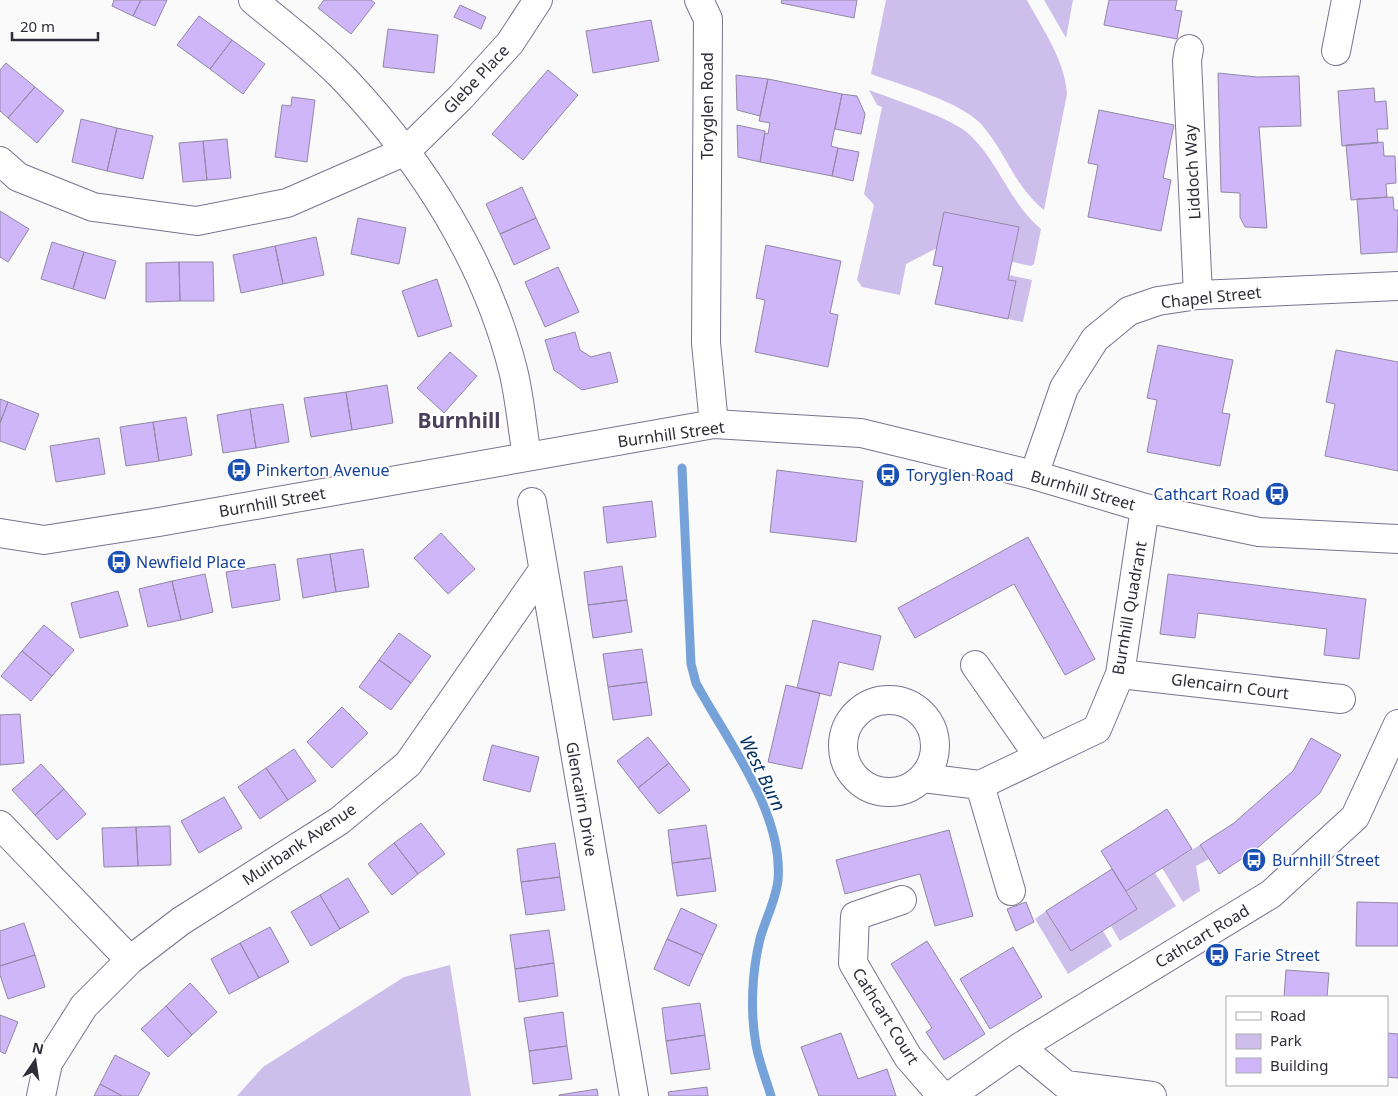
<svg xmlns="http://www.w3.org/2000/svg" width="1398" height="1096" viewBox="0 0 1398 1096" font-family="'Noto Sans',sans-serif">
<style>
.green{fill:#cebeec}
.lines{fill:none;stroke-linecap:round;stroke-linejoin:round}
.stream{stroke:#76a2da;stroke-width:9}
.building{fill:#cfb6f9;stroke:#9288a5}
.minor-casing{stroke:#7c728e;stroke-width:30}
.major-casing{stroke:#7c728e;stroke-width:30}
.minor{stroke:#fff;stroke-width:28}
.major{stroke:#fff;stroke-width:28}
.labels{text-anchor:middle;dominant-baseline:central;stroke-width:4;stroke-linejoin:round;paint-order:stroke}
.street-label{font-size:16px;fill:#302c38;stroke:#fff}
.transit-label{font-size:16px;fill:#164399;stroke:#fff;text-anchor:start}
.water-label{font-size:18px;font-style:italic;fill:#023264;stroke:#fff}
.district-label{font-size:21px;font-weight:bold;fill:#4b415b;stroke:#fff}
</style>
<rect width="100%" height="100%" fill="#fafafa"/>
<path class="green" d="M886,0H1027C1043,30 1065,60 1067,94L1044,210C1014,186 1006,152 981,124C961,102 901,85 871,74Z
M1044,0H1073L1066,38Z
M869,90C892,99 955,119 970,135C999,163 1010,203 1041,229L1034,264L1031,266L1012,262L1019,227L944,212L937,248L906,264L900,295L862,287L857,280L874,205L864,194L882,107L877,105Z
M1009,275L1032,280L1023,322L1008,319L1016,281L1008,280Z
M1200,845L1209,859L1196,866L1200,891L1183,902L1162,868Z
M1155,873L1176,906L1120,941L1111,926L1137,909L1126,891Z
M1046,911L1071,951L1103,931L1112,946L1068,974L1035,919Z
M450,965L471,1096H237L263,1067L404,977Z"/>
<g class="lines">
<path class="stream" d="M682,468L691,664L696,683C726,739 784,813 778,880C776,900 765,920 760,939C752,972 750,1011 756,1045C759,1062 766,1079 771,1096"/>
</g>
<path class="building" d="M114,0H141L133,16L112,6Z
M141,0H167L155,26L133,16Z
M324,0H371L375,3L351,34L318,8Z
M782,0H857L854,18L781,3Z
M1109,0H1177L1175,10L1182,11L1177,39L1104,25Z
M460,5L486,17L481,29L454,17Z
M199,16L232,40L210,69L177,45Z
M651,20L659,61L593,73L586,31Z
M388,29L438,35L434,73L383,67Z
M232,40L265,64L243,94L210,69Z
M6,63L35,87L8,118L0,111V70Z
M548,70L578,95L523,160L492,134Z
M1218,73L1257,77L1299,76L1301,126L1259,127L1267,228L1245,227L1240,217V193L1221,192Z
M736,75L768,79L760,116L737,110Z
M768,79L842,94L831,146L838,148L832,176L760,162L765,133L768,134L770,123L759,121Z
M35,87L64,111L37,143L8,118Z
M1374,88L1375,102L1386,101L1388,129H1377L1378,143L1342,146L1338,91Z
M842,94L857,96L865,114L861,134L835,129Z
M292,97L315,100L307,162L275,157L282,105L291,106Z
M1099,110L1174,125L1163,178L1171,180L1161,231L1088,217L1098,165L1088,163Z
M81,119L117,128L107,171L72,162Z
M737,125L765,131L760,162L738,157Z
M117,128L153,136L143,179L107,171Z
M227,139L231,178L207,180L203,141Z
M203,141L207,180L183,182L179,143Z
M1383,142L1384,156H1395L1396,183L1386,184L1387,197L1351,200L1346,145Z
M838,148L859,152L853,181L832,176Z
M522,187L536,218L500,234L486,204Z
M1393,197L1394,210H1398L1397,252L1361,254L1357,199Z
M0,211L29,229L8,262L0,257Z
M944,212L1019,227L1008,280L1016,281L1008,319L935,304L943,267L933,265Z
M358,218L406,228L399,264L351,254Z
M536,218L550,248L514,265L500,234Z
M316,237L324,275L283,284L275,246Z
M52,242L84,252L73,289L41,279Z
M766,245L841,261L830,313L838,315L828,367L755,352L765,300L756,298Z
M275,246L283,284L241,293L233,255Z
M84,252L116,261L105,299L73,289Z
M179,262H213L214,301H180Z
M179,262L180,301L146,302V263Z
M558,267L579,312L545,327L525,282Z
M437,279L452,326L418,337L402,291Z
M575,332L580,350L591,357L610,352L618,382L582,390L554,370L545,340Z
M1158,345L1233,360L1222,413L1230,414L1220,466L1147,452L1157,400L1147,398Z
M1336,350L1398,362V471L1325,456L1335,404L1326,402Z
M450,352L477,376L444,413L417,388Z
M387,385L393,423L352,430L346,392Z
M346,392L352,430L311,437L304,398Z
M0,399L8,402L0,423Z
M8,402L39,414L25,450L0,441V423Z
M283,404L289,442L256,448L250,409Z
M250,409L256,448L223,453L217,415Z
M186,417L192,455L159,461L153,422Z
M153,422L159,461L126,466L120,427Z
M99,438L105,474L56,482L50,446Z
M777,470L863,481L856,542L770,532Z
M652,501L656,537L607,543L603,507Z
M441,533L475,569L448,594L414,558Z
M1028,537L1095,659L1065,675L1014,584L915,638L898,608Z
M363,549L369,587L336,592L330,554Z
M330,554L336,592L303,598L297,559Z
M275,564L280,600L232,608L226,572Z
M622,566L627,600L588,605L584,572Z
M205,574L213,612L181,620L172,581Z
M1168,574L1366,599L1359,659L1324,655L1327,629L1198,613L1195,638L1160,634Z
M172,581L181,620L148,627L139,589Z
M118,591L128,626L80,638L71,603Z
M627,600L632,632L593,638L588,605Z
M813,620L881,636L873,670L839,662L831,696L797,688Z
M44,625L74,650L52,676L22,651Z
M399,633L431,656L411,683L379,660Z
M642,649L647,682L608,687L603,654Z
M22,651L52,676L31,701L1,676Z
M379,660L411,683L391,710L359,687Z
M647,682L652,715L613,720L608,687Z
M786,685L820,693L802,769L768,762Z
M342,707L368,733L332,768L307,742Z
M20,714L24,763L0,765V715Z
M648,737L669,763L638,788L617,761Z
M1311,738L1341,755L1320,793L1255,850L1219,874L1200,845L1234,823L1293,771Z
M492,745L539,757L530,792L483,780Z
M294,749L316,781L288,800L266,768Z
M669,763L690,790L659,814L638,788Z
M41,764L64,789L35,815L12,790Z
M266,768L288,800L260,819L238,787Z
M64,789L86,814L57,840L35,815Z
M224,797L242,828L199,853L181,821Z
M1167,809L1192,849L1126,891L1101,851Z
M421,823L445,854L418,874L394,843Z
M706,825L711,858L672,863L668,830Z
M170,826L171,865L138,866L136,827Z
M136,827L138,866L104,867L102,828Z
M949,830L973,916L935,926L920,874L845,894L836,860Z
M394,843L418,874L392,895L368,864Z
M555,843L560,877L521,882L517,849Z
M711,858L716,891L677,896L672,863Z
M1112,869L1137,909L1071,951L1046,911Z
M560,877L565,910L526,915L521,882Z
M348,878L369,912L340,929L320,895Z
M320,895L340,929L311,946L291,912Z
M1026,902L1034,922L1016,931L1007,909Z
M1357,902L1398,903V946H1356Z
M681,908L717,925L703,955L667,939Z
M24,923L35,955L0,966V931Z
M270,927L289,962L259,978L240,943Z
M549,930L554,963L515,969L510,935Z
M667,939L703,955L689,986L654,969Z
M927,941L985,1034L944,1060L926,1032L932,1028L891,964Z
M240,943L259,978L229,994L211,959Z
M1013,947L1042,997L990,1029L960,979Z
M35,955L45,987L8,999L0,975V966Z
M554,963L558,996L519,1002L515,969Z
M1286,970L1329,973L1327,997H1284Z
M190,983L217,1012L192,1035L166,1006Z
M700,1003L705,1035L666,1041L662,1008Z
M166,1006L192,1035L168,1057L141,1029Z
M563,1012L567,1046L529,1051L524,1018Z
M0,1015L18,1022L5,1054L0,1051Z
M841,1033L858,1079L887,1069L896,1096H819L801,1047Z
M1387,1033L1398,1034V1078L1387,1077Z
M705,1035L710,1069L671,1074L666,1041Z
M567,1046L572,1079L533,1084L529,1051Z
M115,1055L150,1073L138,1096H122L100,1084Z
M100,1084L122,1096H94Z
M707,1087L708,1096H669L668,1092Z
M597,1089L598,1096H559V1095Z"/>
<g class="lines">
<g class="minor-casing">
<path id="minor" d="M253,0C284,26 319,52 347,82C423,163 486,262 513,370C520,398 522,428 527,456
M699,0L708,19L706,343L714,424
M1189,49L1187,61L1198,295
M1336,51L1346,0
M0,161L18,177L93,207L197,221L287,203L406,151L461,97L510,43L538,0
M1034,475L1064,388L1095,339L1129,311L1158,301L1198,295L1398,286
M532,502L634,1096
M975,665L1039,757
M1120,674L1341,699
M843 746a46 46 0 1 1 92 0a46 46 0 1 1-92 0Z
M923,778L980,785L1097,729L1120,674L1145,508
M980,785L1011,891
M0,825L130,960
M902,900L855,916L853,963L908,1057L942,1096
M1020,1047L1066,1085L1152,1096
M41,1096L48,1063L84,1006L130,960L181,921L339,821L408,764L543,570
M950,1096L1020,1047L1271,894L1355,817L1398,724"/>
</g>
<g class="major-casing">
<path id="major" d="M0,533L44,540L159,522L714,424L861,433L1034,475L1145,508L1259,532L1398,539"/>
</g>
<use href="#minor" class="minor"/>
<use href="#major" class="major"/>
</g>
<defs>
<g id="bus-disc" transform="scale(1.25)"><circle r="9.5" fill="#1a4fb4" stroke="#fff"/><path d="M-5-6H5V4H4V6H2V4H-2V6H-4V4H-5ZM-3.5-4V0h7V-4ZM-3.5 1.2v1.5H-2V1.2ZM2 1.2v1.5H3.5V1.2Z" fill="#fff"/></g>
</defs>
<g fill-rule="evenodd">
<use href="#bus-disc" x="239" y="470"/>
<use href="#bus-disc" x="888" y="475"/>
<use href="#bus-disc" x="1277" y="494"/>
<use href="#bus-disc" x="119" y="562"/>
<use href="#bus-disc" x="1254" y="860"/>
<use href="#bus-disc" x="1217" y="955"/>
</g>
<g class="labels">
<g class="street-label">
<text transform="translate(476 79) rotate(-47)">Glebe Place</text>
<text transform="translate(707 106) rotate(-90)">Toryglen Road</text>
<text transform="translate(1192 172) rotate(-93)">Liddoch Way</text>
<text transform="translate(1211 297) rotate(-6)">Chapel Street</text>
<text transform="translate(671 434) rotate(-8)">Burnhill Street</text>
<text transform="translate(1083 490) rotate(16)">Burnhill Street</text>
<text transform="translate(272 502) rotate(-10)">Burnhill Street</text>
<text transform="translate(1129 608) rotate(-80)">Burnhill Quadrant</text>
<text transform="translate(1230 686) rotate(7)">Glencairn Court</text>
<text transform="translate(582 799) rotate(80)">Glencairn Drive</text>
<text transform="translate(299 844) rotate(-34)">Muirbank Avenue</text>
<text transform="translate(1202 936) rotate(-31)">Cathcart Road</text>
<text transform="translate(886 1016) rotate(58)">Cathcart Court</text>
</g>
<g class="transit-label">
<text x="256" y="470">Pinkerton Avenue</text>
<text x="906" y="475">Toryglen Road</text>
<text x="1260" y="494" text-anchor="end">Cathcart Road</text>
<text x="136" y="562">Newfield Place</text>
<text x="1272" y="860">Burnhill Street</text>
<text x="1234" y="955">Farie Street</text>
</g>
<g class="water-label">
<text transform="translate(763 773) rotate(64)">West Burn</text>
</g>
<g class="district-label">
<text x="459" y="420">Burnhill</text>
</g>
</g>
<rect x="1226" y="996" width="162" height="90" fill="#ffffff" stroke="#acabaf"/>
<rect x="1236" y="1012" width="25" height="8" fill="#ffffff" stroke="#acabaf"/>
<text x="1270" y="1021" font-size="15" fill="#302c38">Road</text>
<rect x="1236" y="1034" width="25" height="15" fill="#cebeec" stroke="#acabaf"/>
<text x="1270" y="1046" font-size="15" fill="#302c38">Park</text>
<rect x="1236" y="1058" width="25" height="15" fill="#cfb6f9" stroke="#acabaf"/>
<text x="1270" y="1071" font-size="15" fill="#302c38">Building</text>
<g transform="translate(35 1061) rotate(13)" stroke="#ffffff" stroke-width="4" paint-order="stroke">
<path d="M0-4L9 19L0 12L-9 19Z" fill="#302c38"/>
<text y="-8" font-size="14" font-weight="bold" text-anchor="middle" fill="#302c38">N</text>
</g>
<path d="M12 32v8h86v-8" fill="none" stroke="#302c38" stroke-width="2.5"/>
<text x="20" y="32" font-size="15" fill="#302c38" stroke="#ffffff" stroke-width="4" paint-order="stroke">20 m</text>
</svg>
